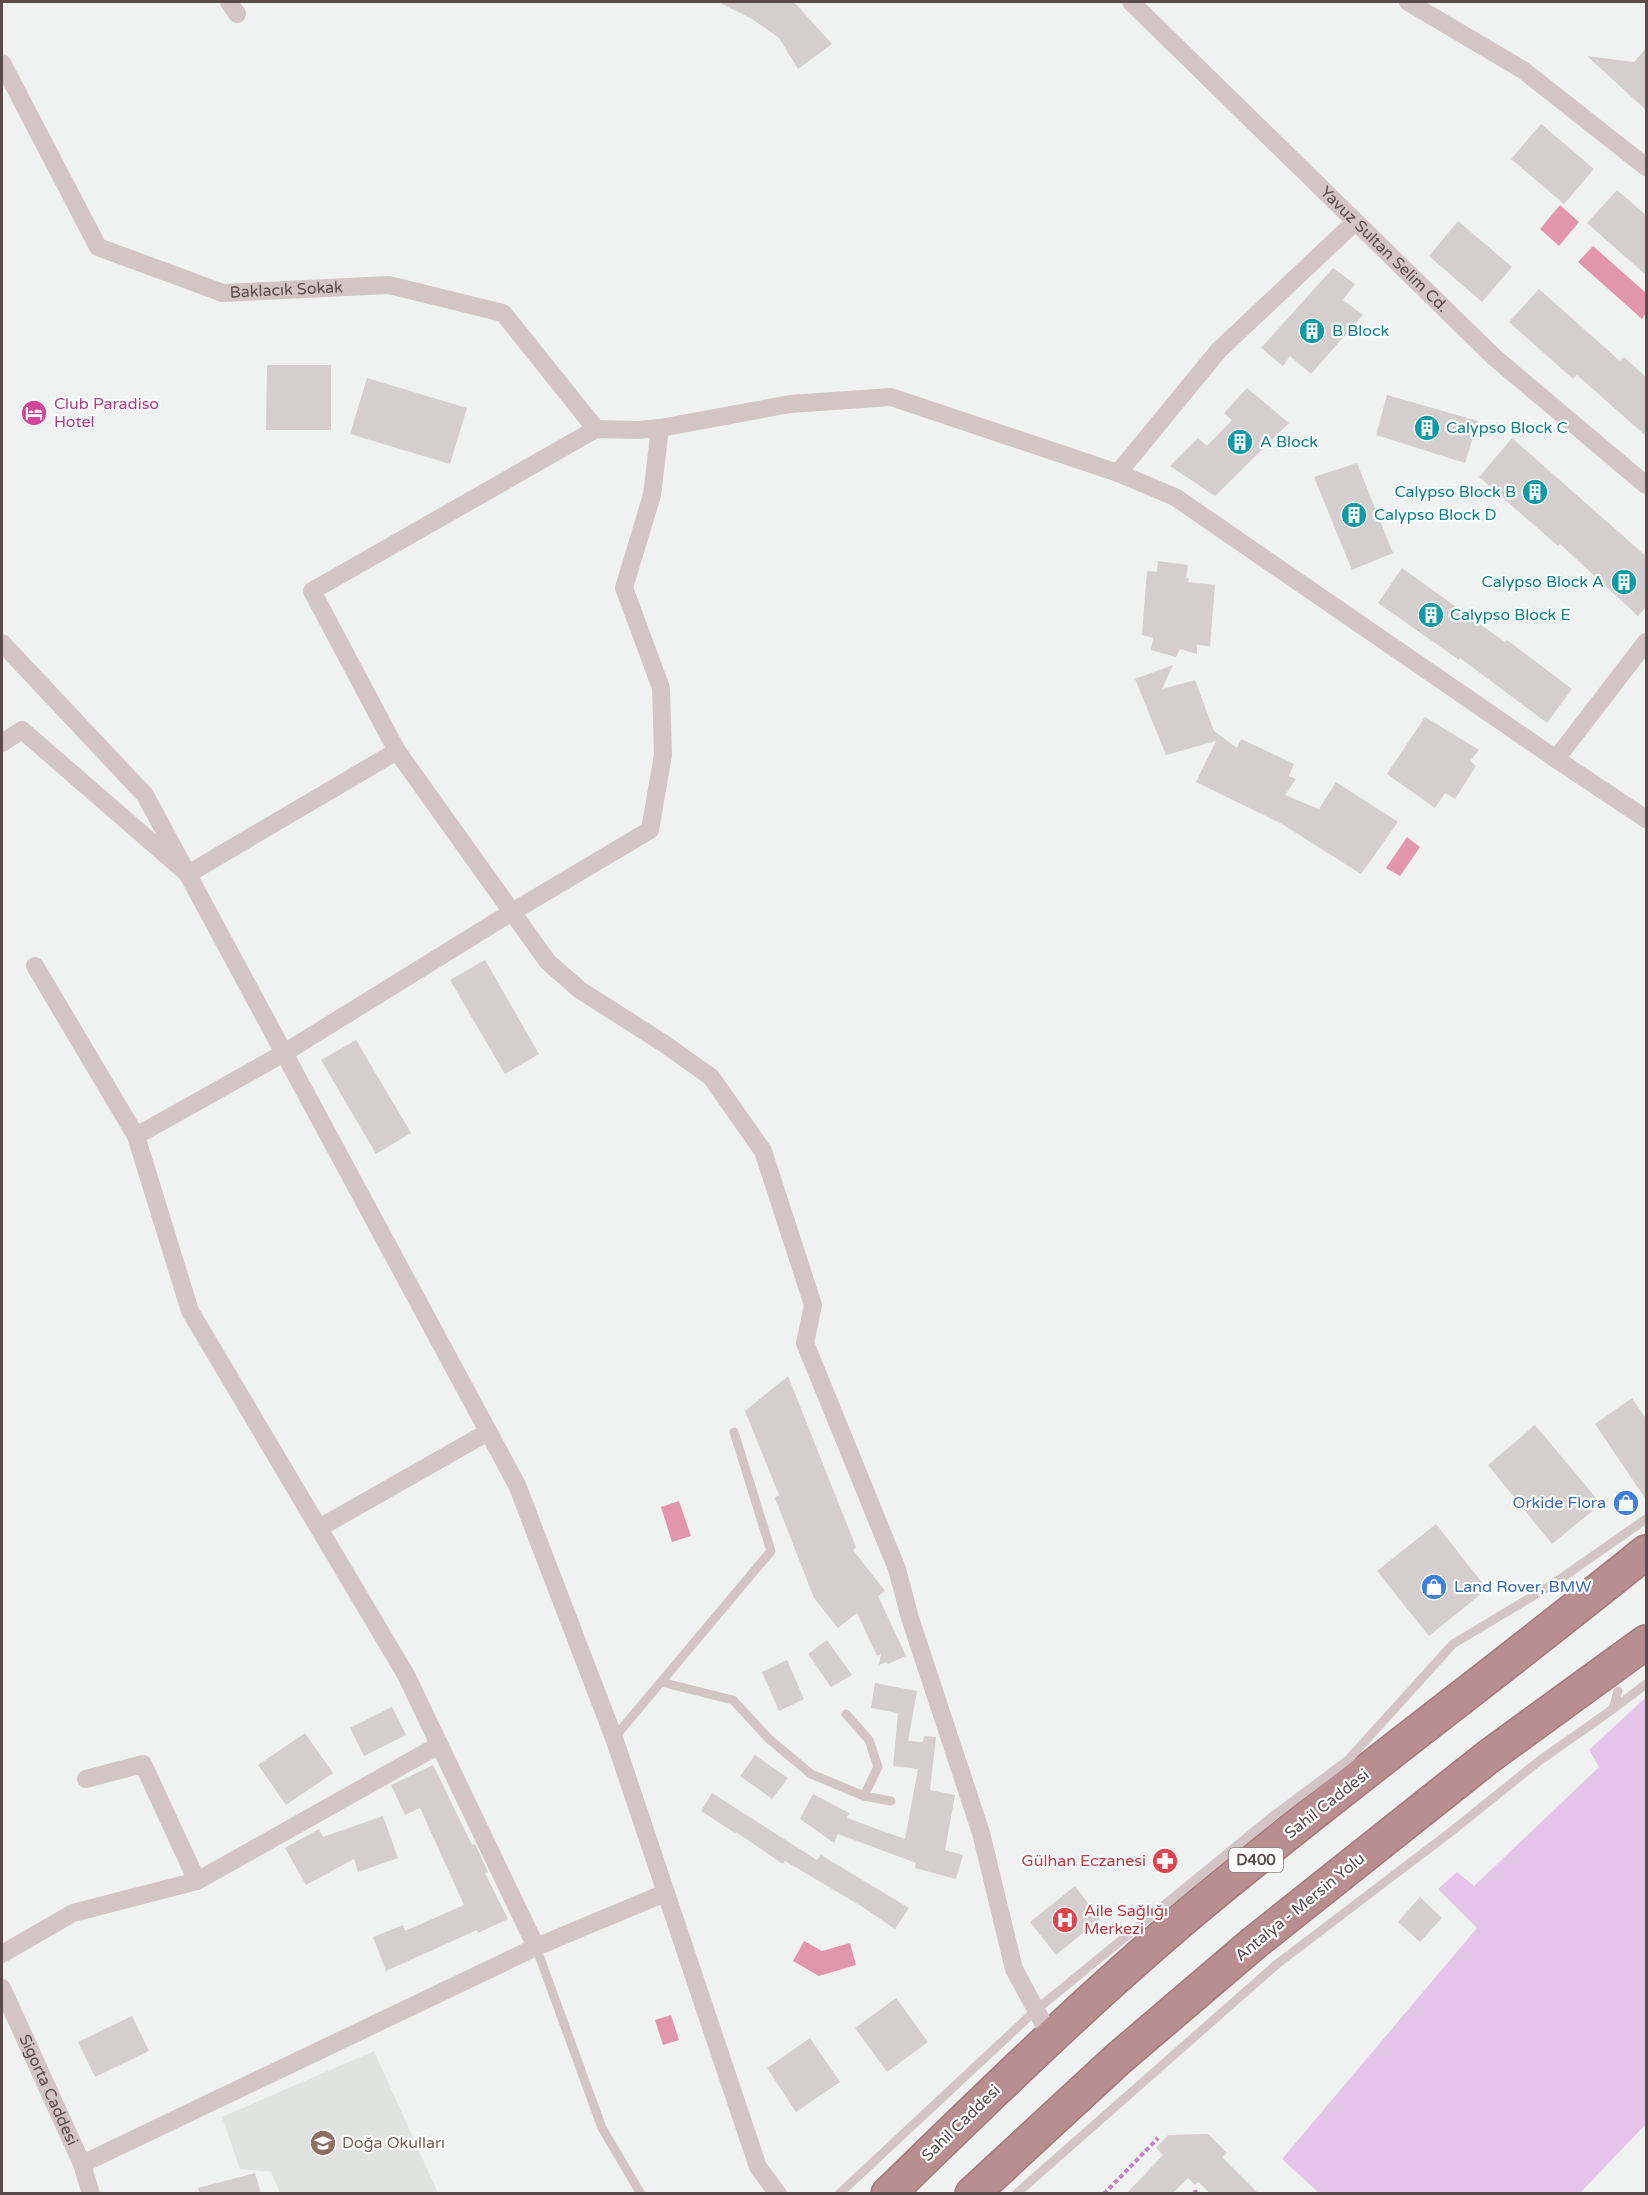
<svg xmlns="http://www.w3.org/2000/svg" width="1648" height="2195" viewBox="0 0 1648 2195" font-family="'Varela Round',sans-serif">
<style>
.education{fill:#e1e3e1}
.green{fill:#e5c4ea}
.water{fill:#e296ae}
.building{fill:#d4cece}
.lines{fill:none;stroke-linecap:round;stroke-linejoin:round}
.highway-casing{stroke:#a47979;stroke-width:36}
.path{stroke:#c380c4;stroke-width:4;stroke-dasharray:4.5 3;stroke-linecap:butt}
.lane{stroke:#d3c5c6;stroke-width:9}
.street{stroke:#d3c5c6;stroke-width:18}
.highway{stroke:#b88e8e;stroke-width:33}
.labels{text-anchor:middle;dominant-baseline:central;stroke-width:4.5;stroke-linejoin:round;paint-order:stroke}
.shield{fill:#fff;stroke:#8c8081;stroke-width:1.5}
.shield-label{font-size:15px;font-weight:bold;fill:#5b4a4b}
.street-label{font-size:16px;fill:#5b4a4b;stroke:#fff}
.culture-label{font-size:16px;fill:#0d838f;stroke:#fff;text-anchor:start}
.hotel-label{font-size:16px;fill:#b23c85;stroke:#fff;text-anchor:start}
.shop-label{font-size:16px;fill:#366cbe;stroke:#fff;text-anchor:end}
.health-label{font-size:16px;fill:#be3a42;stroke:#fff;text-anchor:end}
.education-label{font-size:16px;fill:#785e54;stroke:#fff;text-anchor:start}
</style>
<rect width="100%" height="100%" fill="#f0f2f1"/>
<path class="education" d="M374,2051L438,2193H280L271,2172L240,2169L222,2117Z"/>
<path class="green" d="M1646,1697V2124L1580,2193H1319L1282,2159L1477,1928L1438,1889L1457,1872L1474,1886L1599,1767L1589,1750Z"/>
<path class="water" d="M1560,205L1579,222L1559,246L1540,229Z
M1593,246L1646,293V313L1642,319L1578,262Z
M1407,837L1420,847L1400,876L1386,868Z
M679,1501L691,1536L672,1542L661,1507Z
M804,1941L822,1951L850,1943L856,1965L819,1976L793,1961Z
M671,2015L679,2040L663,2045L655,2020Z"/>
<path class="building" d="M718,2H794L832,44L798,69L779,38L752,19Z
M1647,47V111L1587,56L1634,62Z
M1541,124L1594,169L1564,204L1511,159Z
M1617,190L1647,216V276L1587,223Z
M1458,221L1512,267L1482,302L1429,256Z
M1333,268L1355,284L1343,300L1363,315L1311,374L1290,356L1283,366L1261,348Z
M1539,289L1620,361L1624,357L1647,378V437L1577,375L1573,379L1509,322Z
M267,365H331V430H266Z
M367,378L467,408L450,464L350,434Z
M1247,388L1289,423L1215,496L1170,466L1198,438L1207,446L1232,420L1224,413Z
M1387,395L1478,421L1465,463L1376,435Z
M1512,438L1647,557V606L1638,616L1560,544L1558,546L1479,477Z
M1357,463L1393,553L1352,570L1314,477Z
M1158,561L1188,565L1186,578H1189L1188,582L1215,585L1210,646L1197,645V654L1180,649L1176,657L1151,650L1153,638L1142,635L1147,571L1157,572Z
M1402,568L1505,642L1507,640L1572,689L1547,723L1460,658L1459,660L1378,603Z
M1173,665L1162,689L1195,680L1214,731L1237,748L1241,739L1294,764L1289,776L1296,779L1285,795L1319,809L1336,782L1398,822L1361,874L1282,824L1196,782L1216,741L1166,755L1135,679Z
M1425,717L1479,750L1470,761L1476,766L1455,799L1445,793L1435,808L1387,774Z
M485,960L539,1054L505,1074L450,980Z
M356,1040L411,1133L376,1154L321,1060Z
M788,1376L856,1547L853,1550L885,1591L878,1596L906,1656L888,1664L886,1662L879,1665L881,1654L877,1656L857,1613L838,1628L814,1598L775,1498L779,1495L745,1411Z
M1632,1398L1647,1420V1501L1595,1424Z
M1535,1425L1601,1504L1552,1544L1488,1465Z
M1436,1524L1487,1589L1429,1636L1377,1571Z
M827,1640L852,1675L831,1687L808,1654Z
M787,1660L804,1699L779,1711L762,1672Z
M875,1683L917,1691L908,1741L923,1742L924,1736L936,1737L930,1790L955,1795L945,1850L963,1855L956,1879L915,1868L916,1863L838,1834L834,1843L800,1819L813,1794L849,1813L847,1818L905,1839L918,1769L893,1766L898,1713L871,1708Z
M392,1707L406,1735L364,1756L350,1728Z
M305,1733L333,1773L286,1805L258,1765Z
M755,1755L788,1778L772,1799L740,1776Z
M433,1765L472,1845L475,1844L488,1872L485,1873L508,1919L478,1933L477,1930L386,1971L373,1937L403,1925L405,1931L464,1905L420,1808L405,1815L391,1785Z
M712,1793L817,1860L821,1855L909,1908L895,1929L861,1906L785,1861L783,1864L736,1832L735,1833L701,1811Z
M383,1816L398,1858L358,1872L354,1859L306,1885L285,1848L319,1829L323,1837Z
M1075,1886L1100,1919L1056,1955L1030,1922Z
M1420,1897L1442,1918L1420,1942L1398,1922Z
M896,1998L928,2042L887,2072L855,2028Z
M132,2016L149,2051L95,2077L78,2042Z
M810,2038L840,2082L796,2112L767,2068Z
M1208,2134L1227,2153L1222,2157L1258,2193H1210L1198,2182L1195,2185L1188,2178L1173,2193H1127L1163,2155L1156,2148L1168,2135Z
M255,2173L261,2193H199L198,2188Z"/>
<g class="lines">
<g class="highway-casing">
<path id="highway" d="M888,2194C999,2086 1110,1977 1230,1880C1367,1768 1509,1663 1646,1552
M972,2194L1118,2059L1254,1943L1488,1757L1646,1642"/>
</g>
<path class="path" d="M1195,2190L1196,2194
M1104,2194L1158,2138"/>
<path class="lane" d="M661,1682L733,1700L769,1739L811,1774L864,1796L891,1801
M1613,1709L1646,1684
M846,1714L869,1740L878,1767L864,1796
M614,1738L771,1551L734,1432
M536,1947L602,2128L641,2194
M839,2194L1036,2010L1273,1816L1348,1760L1453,1644L1553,1584L1646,1519
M1016,2194L1277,1964L1452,1831L1539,1761L1613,1709L1618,1691"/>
<g class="street">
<path d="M229,2L237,14"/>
<path id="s1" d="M1131,2L1494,357L1646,485"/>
<path d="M1408,2L1523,70L1646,167"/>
<path id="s2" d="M2,63L98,247L223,293L389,285L503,313L596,429"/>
<path d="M660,428L652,495L624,588L661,688L663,755L650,830L512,912L548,962L580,990L663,1043L711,1077L763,1151L813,1305L805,1343L897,1569L910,1618L981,1833L1014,1969L1050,2036"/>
<path d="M1118,473L1219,350L1355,222"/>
<path d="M2,643L145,795L517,1485L614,1738L758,2167L778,2194"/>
<path d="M2,743L22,730L188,874L397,751L312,591L596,429L637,430L660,428L790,404L891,397L1118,473L1175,497L1556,759L1646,819"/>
<path d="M397,751L512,912L284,1053L136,1136L190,1311L406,1675L536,1947"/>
<path d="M1556,759L1646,642"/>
<path d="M35,966L136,1136"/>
<path d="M319,1528L488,1432"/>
<path d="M197,1881L439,1745"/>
<path d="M2,1954L73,1913L197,1881L143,1764L86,1779"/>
<path id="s3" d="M2,1988L82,2164L91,2194"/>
<path d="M82,2164L536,1947L665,1893"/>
</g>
<use href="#highway" class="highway"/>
</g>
<defs>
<g id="building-disc" transform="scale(1.35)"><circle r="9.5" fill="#0f9aa8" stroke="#fff"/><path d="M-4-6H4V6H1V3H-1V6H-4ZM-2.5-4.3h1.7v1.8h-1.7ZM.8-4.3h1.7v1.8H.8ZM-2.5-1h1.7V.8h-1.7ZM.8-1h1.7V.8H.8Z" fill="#fff"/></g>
<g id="hotel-disc" transform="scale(1.35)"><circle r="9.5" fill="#d1479c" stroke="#fff"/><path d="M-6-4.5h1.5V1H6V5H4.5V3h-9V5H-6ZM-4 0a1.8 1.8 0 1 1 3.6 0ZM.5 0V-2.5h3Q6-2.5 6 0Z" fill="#fff"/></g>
<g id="shop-disc" transform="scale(1.35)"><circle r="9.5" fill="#3f7fe0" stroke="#fff"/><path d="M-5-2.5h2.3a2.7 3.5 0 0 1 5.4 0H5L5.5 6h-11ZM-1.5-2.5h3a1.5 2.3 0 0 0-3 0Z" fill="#fff"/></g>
<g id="pharmacy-disc" transform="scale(1.35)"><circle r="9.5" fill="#e0444e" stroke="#fff"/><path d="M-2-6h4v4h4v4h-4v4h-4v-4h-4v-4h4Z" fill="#fff"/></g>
<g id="hospital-disc" transform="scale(1.35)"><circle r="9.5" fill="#e0444e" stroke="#fff"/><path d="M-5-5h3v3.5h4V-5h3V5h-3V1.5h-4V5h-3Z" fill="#fff"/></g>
<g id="school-disc" transform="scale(1.35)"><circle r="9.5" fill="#8d6e63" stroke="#fff"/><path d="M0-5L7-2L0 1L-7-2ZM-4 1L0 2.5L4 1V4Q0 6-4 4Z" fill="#fff"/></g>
</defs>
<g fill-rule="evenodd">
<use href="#building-disc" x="1312" y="331"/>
<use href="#hotel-disc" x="34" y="413"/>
<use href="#building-disc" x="1427" y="428"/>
<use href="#building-disc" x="1240" y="442"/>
<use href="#building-disc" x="1535" y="492"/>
<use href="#building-disc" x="1354" y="515"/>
<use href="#building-disc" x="1624" y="582"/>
<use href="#building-disc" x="1431" y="615"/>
<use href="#shop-disc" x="1626" y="1503"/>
<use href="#shop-disc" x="1434" y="1587"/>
<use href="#pharmacy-disc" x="1165" y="1861"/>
<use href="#hospital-disc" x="1065" y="1920"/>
<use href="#school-disc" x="323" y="2143"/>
</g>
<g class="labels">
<rect class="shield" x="1229" y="1848" width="54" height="24" rx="4.5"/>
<g class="shield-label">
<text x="1256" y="1860">D400</text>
</g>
<g class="street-label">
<text stroke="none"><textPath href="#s1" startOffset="354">Yavuz Sultan Selim Cd.</textPath></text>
<text stroke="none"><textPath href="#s2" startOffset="404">Baklacık Sokak</textPath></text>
<text transform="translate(1327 1804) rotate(-38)">Sahil Caddesi</text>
<text transform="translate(1300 1907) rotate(-39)">Antalya - Mersin Yolu</text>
<text stroke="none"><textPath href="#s3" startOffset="112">Sigorta Caddesi</textPath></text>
<text transform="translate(961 2123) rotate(-44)">Sahil Caddesi</text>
</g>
<g class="culture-label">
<text x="1332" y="331">B Block</text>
<text x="1446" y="428">Calypso Block C</text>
<text x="1260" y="442">A Block</text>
<text x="1516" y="492" text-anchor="end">Calypso Block B</text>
<text x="1374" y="515">Calypso Block D</text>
<text x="1604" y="582" text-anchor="end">Calypso Block A</text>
<text x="1450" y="615">Calypso Block E</text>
</g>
<g class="hotel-label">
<text x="54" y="404">Club Paradiso<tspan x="54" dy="18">Hotel</tspan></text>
</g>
<g class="shop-label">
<text x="1606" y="1503">Orkide Flora</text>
<text x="1454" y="1587" text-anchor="start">Land Rover, BMW</text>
</g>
<g class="health-label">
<text x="1146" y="1861">Gülhan Eczanesi</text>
<text x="1084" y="1911" text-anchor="start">Aile Sağlığı<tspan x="1084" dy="18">Merkezi</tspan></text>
</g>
<g class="education-label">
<text x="342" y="2143">Doğa Okulları</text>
</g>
</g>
<rect width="1648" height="2195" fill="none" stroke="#5b4a4b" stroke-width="6"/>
</svg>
